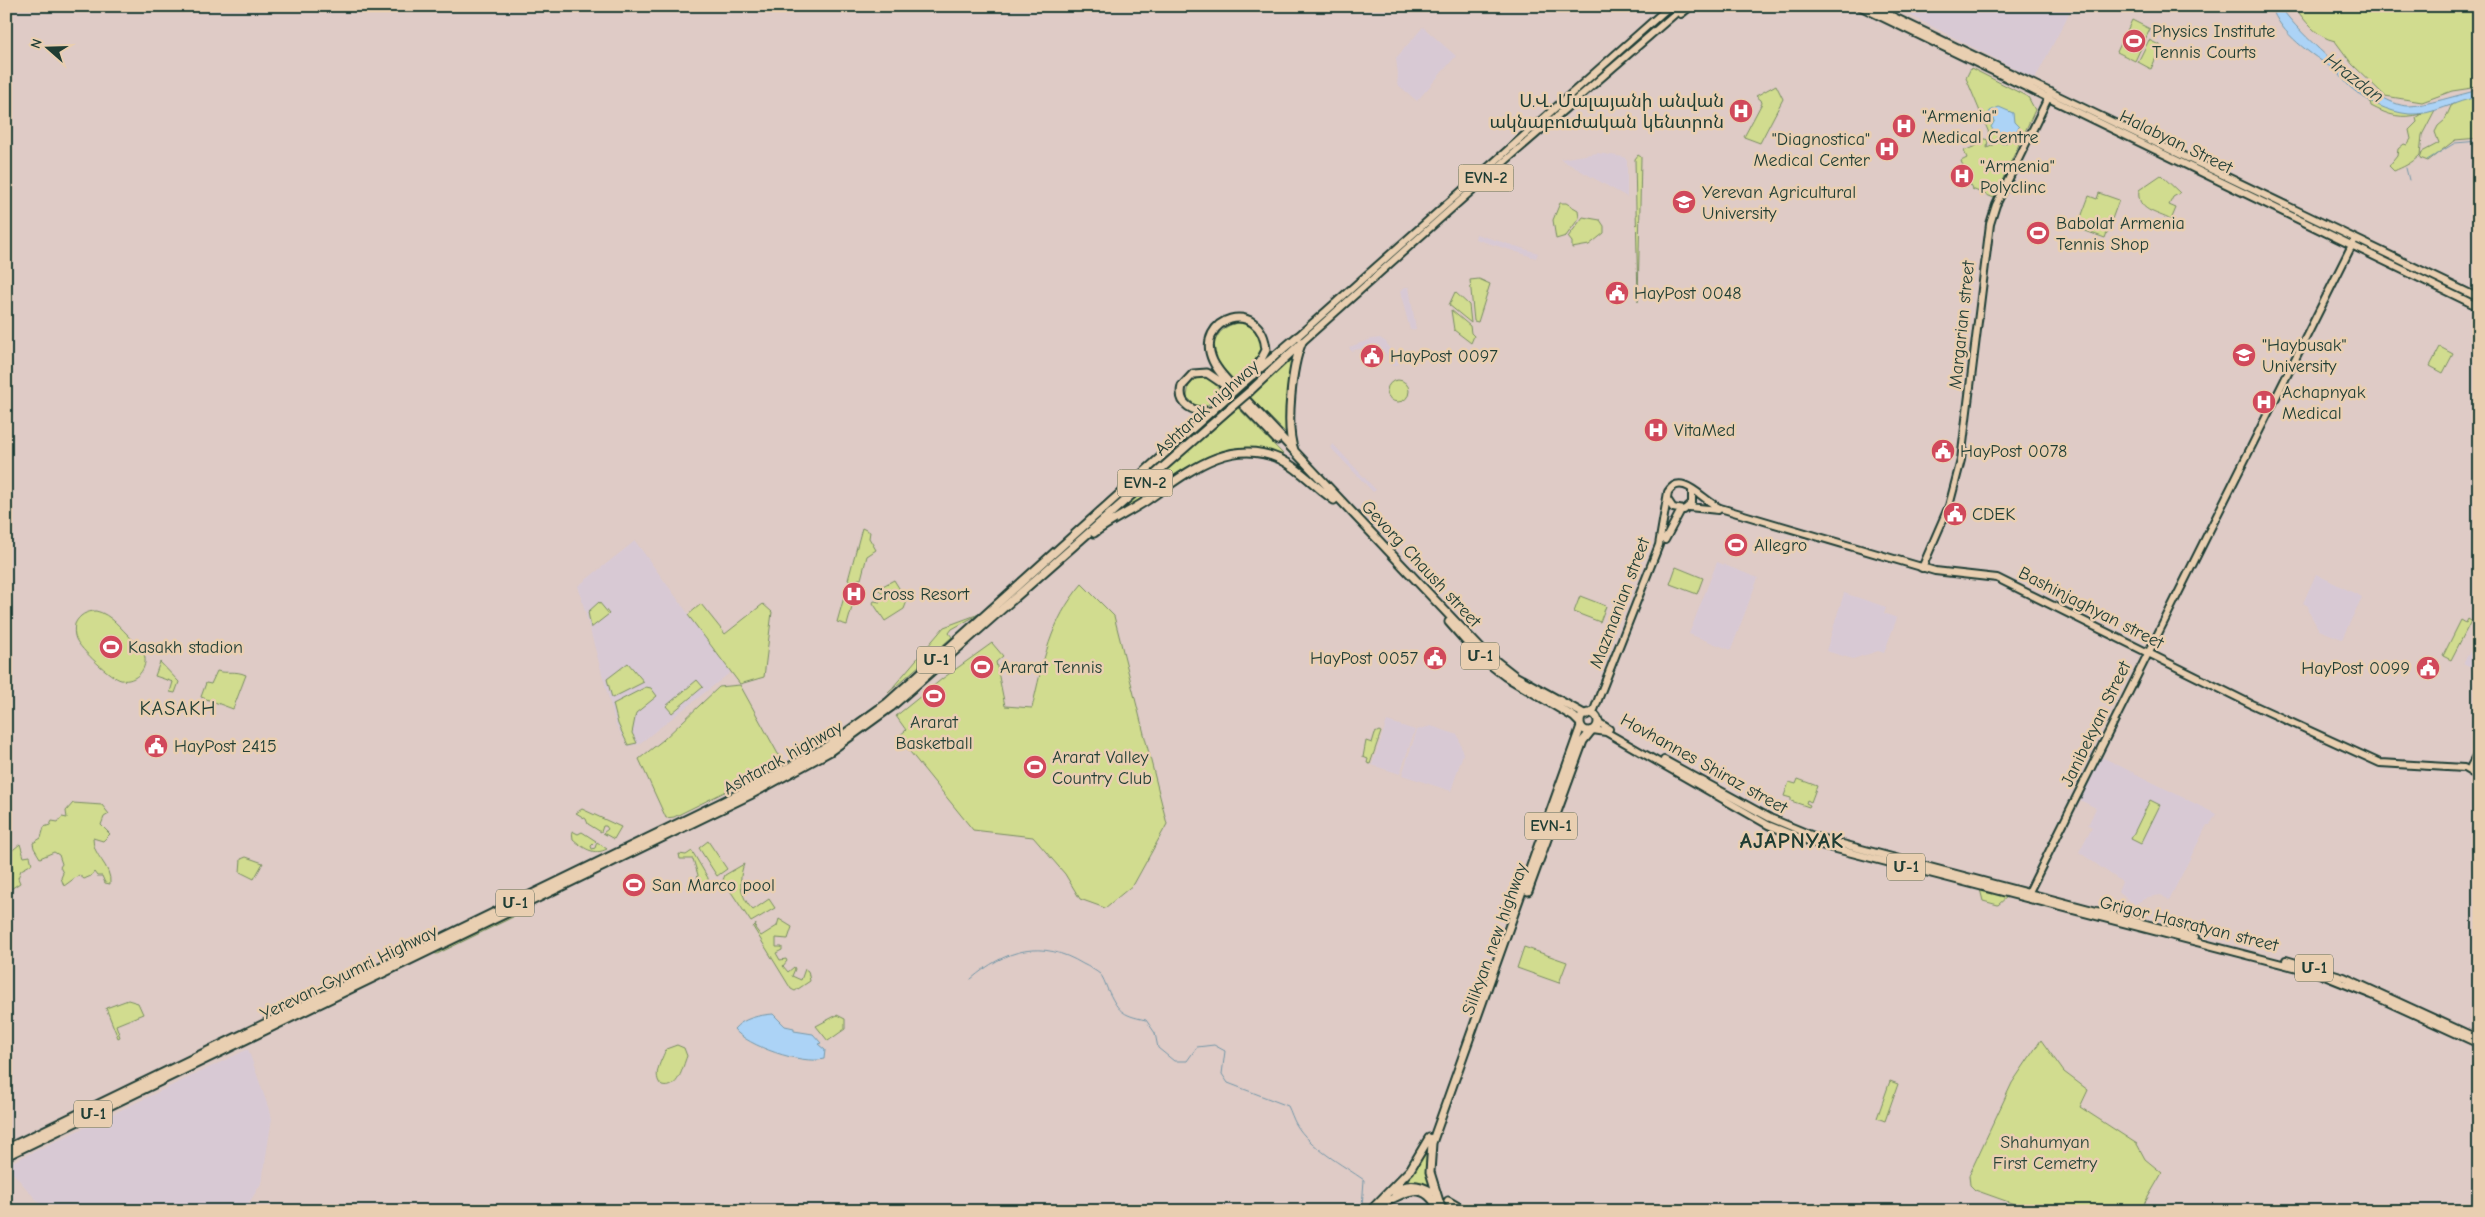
<svg xmlns="http://www.w3.org/2000/svg" width="2485" height="1217" viewBox="0 0 2485 1217" font-family="'Comic Neue','Noto Sans Armenian',sans-serif">
<style>
.built{fill:#d8c9d4}
.green{fill:#d1dc8f;stroke:#788c62}
.water{fill:#acd3f6;stroke:#7497a8}
.lines{fill:none;stroke-linecap:round;stroke-linejoin:round}
.stream{stroke:#7497a8;stroke-width:1}
.major-casing{stroke:#1f3d34;stroke-width:10}
.highway-casing{stroke:#1f3d34;stroke-width:11}
.major{stroke:#e9cfb1;stroke-width:6}
.highway{stroke:#e9cfb1;stroke-width:7}
.highway-bridge-casing{stroke:#1f3d34;stroke-width:11;stroke-linecap:butt}
.highway-bridge{stroke:#e9cfb1;stroke-width:7}
.labels{text-anchor:middle;dominant-baseline:central;stroke-width:5;stroke-linejoin:round;paint-order:stroke}
.shield{fill:#e9cfb1;stroke:#5c695a;stroke-width:1}
.shield-label{font-size:16px;font-weight:bold;fill:#1f3d34}
.poi-label{font-size:18px;fill:#1f3d34;stroke:#e9cfb1;text-anchor:start}
.street-label{font-size:18px;fill:#1f3d34;stroke:#e9cfb1}
.park-label{font-size:18px;fill:#284539;stroke:#e9cfb1}
.water-label{font-size:19px;font-style:italic;fill:#26443e;stroke:#e9cfb1}
.quarter-label{font-size:20px;letter-spacing:1px;fill:#1f3d34;stroke:#e9cfb1}
.district-label{font-size:22px;font-weight:bold;letter-spacing:1px;fill:#1f3d34;stroke:#e9cfb1}
</style>
<rect width="100%" height="100%" fill="#dfcbc6"/>
<filter id="ink" filterUnits="userSpaceOnUse"><feTurbulence type="fractalNoise" baseFrequency=".02" numOctaves="2"/><feDisplacementMap in="SourceGraphic" scale="10" xChannelSelector="R" yChannelSelector="G"/><feConvolveMatrix kernelMatrix="1 2 1 2 8 2 1 2 1" color-interpolation-filters="sRGB"/></filter>
<g filter="url(#ink)">
<path class="built" d="M1892,6H2073L2035,79Z
M1423,27L1456,56L1417,101L1397,84L1398,75L1396,58Z
M1597,153L1624,157L1627,161V197L1560,159Z
M1476,234L1538,253L1536,258L1475,239Z
M1405,287H1409L1416,329L1410,330L1400,291Z
M1380,338L1386,342L1399,364L1392,366L1388,355L1377,344L1351,351L1349,347L1372,339Z
M1333,444L1376,490L1373,492L1330,447Z
M635,541L731,672L639,744L628,746L616,725L578,586Z
M1717,562L1758,578L1731,650L1689,634Z
M2316,574L2362,597L2342,639L2319,630L2310,614L2308,606L2303,603Z
M1844,593L1886,607L1884,613L1897,618L1884,653L1878,651L1853,659L1826,651Z
M2479,635V672L2463,664Z
M1387,721L1415,730L1400,774L1372,765Z
M1431,726L1458,735L1463,754L1451,791L1402,775L1417,730Z
M2102,757L2216,814L2210,825H2207L2169,900L2161,895L2148,897L2135,904L2118,892L2122,882L2079,852L2092,827L2088,825L2096,808L2080,800Z
M248,1049L272,1118L262,1182L244,1211H46L6,1165Z"/>
<path class="green" d="M2294,6H2479V87L2452,91L2422,102L2385,96L2352,64L2335,41C2316,37 2305,21 2294,6Z
M2132,20L2150,29L2135,61L2117,52Z
M2149,40L2161,46L2151,69L2138,62Z
M1971,68L2028,97L2035,110L1994,198L1972,189L1961,161L1967,158L1964,151L1980,144L1981,138L1988,140L1987,148L1994,145L1966,78Z
M1776,85L1783,99L1760,143L1744,137L1762,103L1761,100L1756,96Z
M2479,97V138L2455,140L2428,161L2420,158L2422,152L2439,143L2435,132L2438,126L2445,120L2451,106L2462,99Z
M2370,100C2395,113 2407,115 2435,110L2422,135L2420,155C2411,164 2403,167 2394,171L2389,166L2397,156L2398,149L2404,144L2407,145L2411,139L2409,130L2417,122L2416,118L2422,114C2401,119 2390,116 2371,106Z
M1638,155L1641,157L1638,302L1635,159Z
M2161,175L2180,193L2173,197L2169,205L2176,208L2171,220C2157,212 2136,211 2139,190Z
M2099,193L2119,200L2105,238L2077,228L2089,196L2097,199Z
M1560,203H1566L1578,210L1579,218L1566,236L1556,239L1553,220Z
M1583,217L1600,220L1604,226V233L1589,245L1572,248V242L1568,237Z
M1479,279L1490,284L1478,322L1474,321L1470,280Z
M1455,292L1469,305L1471,323L1449,305Z
M1451,310L1470,326L1471,333L1474,336L1471,343L1454,330Z
M1238,323C1260,325 1268,345 1257,363C1253,370 1242,376 1236,382C1229,374 1220,367 1216,357C1209,341 1222,325 1238,323Z
M2440,347L2453,354L2443,373L2430,366Z
M1289,359L1292,361L1286,433L1250,397Z
M1199,377L1210,379L1223,393L1205,407L1196,406L1187,397L1189,384Z
M1387 391a11 11 0 1 1 22 0a11 11 0 1 1-22 0Z
M1238,408L1286,457C1270,457 1255,447 1238,448C1199,451 1153,491 1121,512L1119,510Z
M862,528L870,532L869,538L876,550L867,556L861,579H858L857,583L848,580Z
M1676,567L1703,578L1697,594L1670,584Z
M894,580L907,601L904,609L885,621L873,603L874,601L880,602L882,592L877,589Z
M1082,584L1114,616L1167,824L1134,884L1105,908L1080,899L1065,874L1033,837L973,830L898,737L906,730L896,716L942,679L992,643L1003,656L996,662L1005,706L1032,708C1043,662 1050,621 1082,584Z
M1580,596L1606,606L1600,622L1574,612Z
M844,597L854,600L847,625L837,622Z
M599,602L609,614L591,628L588,612Z
M701,604L725,634L763,604L772,612L764,677L740,684L688,615Z
M96,611C111,614 121,629 132,639C136,644 142,648 144,654C149,668 136,683 121,680C111,678 80,649 76,639C74,635 74,629 75,624C79,615 87,611 96,611Z
M979,614L952,629L949,633L952,637L888,693L944,627Z
M2468,619L2471,621L2451,660L2443,656L2461,620L2466,623Z
M160,662L179,682L175,693L170,692L173,682L155,676Z
M628,663L644,682L612,698L607,679Z
M217,671C227,674 235,670 246,675L233,709L201,697L206,683L211,684Z
M697,680L703,687L672,713L666,706Z
M740,685L783,763L674,817L666,818L639,759L663,740L719,687Z
M646,687L651,688L657,696L636,713L632,733L637,743L628,745L618,724L613,704Z
M1379,731L1381,732L1370,764L1367,763L1368,759L1363,757L1366,741L1372,743L1375,733Z
M1798,779L1817,786L1811,802L1807,800L1806,803L1810,805L1809,807L1791,801V798L1784,796L1789,782L1796,784Z
M2150,800L2160,805L2141,844L2131,839Z
M73,803L102,805L109,814L104,817L101,825L110,834L103,841L93,838C92,856 112,865 110,884L105,883L102,876H97L94,872L91,876L84,879L79,875L64,886L61,878L63,873L60,867L62,864L59,855L54,852L40,858L34,848L33,843L41,838L44,827L50,825L52,821L58,822L62,817L67,818L66,811Z
M582,809L621,827L614,839L603,833L608,829L606,826H603L601,832L588,824L586,819L576,813Z
M572,831L578,834L582,832L596,841L591,846L592,849L595,848L597,842L607,849C594,856 583,848 573,839Z
M708,841L727,869L717,876L699,848Z
M20,844L24,857L30,856L32,864L21,870L18,878L20,883L6,892V877L13,868L6,860L8,854Z
M692,851L708,878V882L697,888L696,885L698,875L693,859H680L679,854L686,855Z
M246,857L263,863L254,879L240,872L241,859Z
M744,864C738,880 740,897 753,910L769,899L775,908L751,922L723,880L725,875Z
M1980,889L2008,896L1998,905L1983,901Z
M514,912L516,914L513,917L437,954L432,953Z
M779,919L792,927L788,939L776,938V947H782V950L776,953L780,960L786,959L787,961L783,966L788,972L794,967L795,969L792,976L801,980L805,969L808,971L810,981L795,991L791,989L753,927L756,924L755,928L761,936L777,926Z
M1524,947L1567,962L1559,983L1517,968Z
M128,1000L138,1003L143,1014L116,1025L120,1037L118,1038L106,1008Z
M837,1015L845,1019V1029L828,1041L816,1026Z
M2041,1040L2064,1072L2088,1090L2080,1107L2137,1144L2145,1159L2162,1173L2140,1211H2034L1975,1190L1970,1185L1969,1175L2012,1083Z
M677,1045L684,1048L687,1056C682,1068 679,1090 662,1086C651,1076 662,1060 666,1049Z
M1890,1081L1898,1084L1885,1121L1877,1118Z
M1427,1147V1170L1431,1188C1420,1182 1411,1179 1399,1186Z"/>
<path class="water" d="M2271,6H2280C2297,33 2376,106 2408,106C2424,106 2461,94 2479,90V97C2456,100 2433,116 2409,114C2388,112 2366,101 2350,87C2345,82 2341,75 2335,70C2311,54 2281,35 2271,6Z
M1999,107L2013,113L2014,122L2019,127L2011,140L2003,144L1996,140L1999,131H1994L1991,127L1995,120L1987,117L1990,111Z
M773,1014L785,1026L794,1028V1031L813,1034L821,1043L818,1044L825,1050L824,1059C802,1065 747,1046 734,1029C743,1018 760,1015 773,1014Z"/>
<g class="lines">
<path class="stream" d="M2427,160L2455,143L2479,141
M2406,168L2409,180
M971,979C1006,949 1042,939 1083,964C1089,967 1095,970 1100,974C1103,977 1105,983 1107,988C1118,1011 1121,1015 1146,1020L1155,1033L1158,1048L1174,1061H1187L1197,1047L1214,1045L1225,1051L1222,1074L1228,1083L1288,1106C1291,1112 1293,1119 1296,1124C1309,1147 1343,1165 1364,1180L1362,1207"/>
<g class="major-casing">
<path id="major" d="M1859,6L2479,307
M1871,6L2479,298
M1681,14L1691,6
M1297,337L1670,6
M1302,342L1497,168L1684,6
M1667,499L1673,508L1684,510L1692,503V490
M1689,507L1718,510
M1665,540L1681,510
M1920,567L1922,568L1949,506L1961,460L1990,224L1996,205L2051,92
M1589,714L1594,710L1659,545L1668,492C1682,470 1704,502 1720,508L1935,571L1997,578L2251,704L2380,763L2464,768L2479,777
M1598,722L1609,729
M1593,730L1606,732L1768,825L1813,843L2317,973L2372,995L2479,1044
M1664,760L1770,818L1816,837L2195,937
M2469,770L2479,751
M2028,894L2355,239
M2286,960L2344,977L2479,1039"/>
</g>
<g class="highway-casing">
<path id="highway" d="M1253,375L1266,350C1262,296 1193,318 1213,361C1220,376 1237,390 1248,402L1482,650L1515,676L1586,715
M1243,383L1297,337
M1250,391L1298,346
M1211,411C1194,413 1177,405 1182,386L1193,374L1207,373L1222,383L1277,440
M1294,450C1285,427 1292,365 1302,342
M1094,533C1110,521 1129,512 1146,501C1186,474 1228,436 1280,459C1301,469 1315,487 1334,500
M1449,622L1478,655L1505,676L1574,717L1580,723
M1580 722a9 9 0 1 1 18 0a9 9 0 1 1-18 0Z
M1528,891L1583,741L1591,731
M6,1149L749,789L829,745L887,703L1223,401
M6,1156L752,794L829,752L891,707L1229,409
M1394,1192C1407,1182 1419,1184 1432,1192
M1448,1201L1465,1211
M1376,1208C1397,1197 1422,1175 1438,1209
M1370,1211L1410,1170L1429,1138
M1442,1211L1430,1172L1432,1143L1581,726"/>
</g>
<use href="#major" class="major"/>
<use href="#highway" class="highway"/>
<g class="highway-bridge-casing">
<path id="highway-bridge" d="M1223,401L1243,383
M1229,409L1250,391"/>
</g>
<use href="#highway-bridge" class="highway-bridge"/>
</g>
</g>
<defs>
<g id="stadium-disc" transform="scale(1.25)"><circle r="9.5" fill="#d1495b" stroke="#e9cfb1"/><path d="M0-5a6.5 5 0 1 0 0 10a6.5 5 0 1 0 0-10ZM-3.5-1.8h7v3.6h-7Z" fill="#fff"/></g>
<g id="hospital-disc" transform="scale(1.25)"><circle r="9.5" fill="#d1495b" stroke="#e9cfb1"/><path d="M-5-5h3v3.5h4V-5h3V5h-3V1.5h-4V5h-3Z" fill="#fff"/></g>
<g id="university-disc" transform="scale(1.25)"><circle r="9.5" fill="#d1495b" stroke="#e9cfb1"/><path d="M0-5L7-2L0 1L-7-2ZM-4 1L0 2.5L4 1V4Q0 6-4 4Z" fill="#fff"/></g>
<g id="civic-disc" transform="scale(1.25)"><circle r="9.5" fill="#d1495b" stroke="#e9cfb1"/><path d="M-.6-6.5H3V-4.5H.6V-3L4-1V1h2V6H-6V1h2V-1L-.6-3ZM-1.2 2.5V6h2.4V2.5Z" fill="#fff"/></g>
</defs>
<g fill-rule="evenodd">
<use href="#stadium-disc" x="2134" y="41"/>
<use href="#hospital-disc" x="1741" y="111"/>
<use href="#hospital-disc" x="1904" y="126"/>
<use href="#hospital-disc" x="1887" y="149"/>
<use href="#hospital-disc" x="1962" y="176"/>
<use href="#university-disc" x="1684" y="202"/>
<use href="#stadium-disc" x="2038" y="233"/>
<use href="#civic-disc" x="1617" y="293"/>
<use href="#university-disc" x="2244" y="355"/>
<use href="#civic-disc" x="1372" y="356"/>
<use href="#hospital-disc" x="2264" y="402"/>
<use href="#hospital-disc" x="1656" y="430"/>
<use href="#civic-disc" x="1943" y="451"/>
<use href="#civic-disc" x="1955" y="514"/>
<use href="#stadium-disc" x="1736" y="545"/>
<use href="#hospital-disc" x="854" y="594"/>
<use href="#stadium-disc" x="111" y="647"/>
<use href="#civic-disc" x="1435" y="658"/>
<use href="#stadium-disc" x="982" y="667"/>
<use href="#civic-disc" x="2428" y="668"/>
<use href="#stadium-disc" x="934" y="696"/>
<use href="#civic-disc" x="156" y="746"/>
<use href="#stadium-disc" x="1035" y="767"/>
<use href="#stadium-disc" x="634" y="885"/>
</g>
<g class="labels">
<g class="shield">
<rect x="1458.5" y="164.5" width="55" height="27" rx="4"/>
<rect x="1117.5" y="469.5" width="55" height="27" rx="4"/>
<rect x="1461" y="642.5" width="38" height="27" rx="4"/>
<rect x="917" y="646.5" width="38" height="27" rx="4"/>
<rect x="1525" y="812.5" width="52" height="27" rx="4"/>
<rect x="1887" y="853.5" width="38" height="27" rx="4"/>
<rect x="496" y="889.5" width="38" height="27" rx="4"/>
<rect x="2295" y="954.5" width="38" height="27" rx="4"/>
<rect x="74" y="1100.5" width="38" height="27" rx="4"/>
</g>
<g class="shield-label">
<text x="1486" y="178">EVN-2</text>
<text x="1145" y="483">EVN-2</text>
<text x="1480" y="656">Մ-1</text>
<text x="936" y="660">Մ-1</text>
<text x="1551" y="826">EVN-1</text>
<text x="1906" y="867">Մ-1</text>
<text x="515" y="903">Մ-1</text>
<text x="2314" y="968">Մ-1</text>
<text x="93" y="1114">Մ-1</text>
</g>
<g class="poi-label">
<text x="2152" y="31">Physics Institute<tspan x="2152" dy="21">Tennis Courts</tspan></text>
<text x="1724" y="101" text-anchor="end">Ս.Վ. Մալայանի անվան<tspan x="1724" dy="21">ակնաբուժական կենտրոն</tspan></text>
<text x="1922" y="116">"Armenia"<tspan x="1922" dy="21">Medical Centre</tspan></text>
<text x="1870" y="139" text-anchor="end">"Diagnostica"<tspan x="1870" dy="21">Medical Center</tspan></text>
<text x="1980" y="166">"Armenia"<tspan x="1980" dy="21">Polyclinc</tspan></text>
<text x="1702" y="192">Yerevan Agricultural<tspan x="1702" dy="21">University</tspan></text>
<text x="2056" y="223">Babolat Armenia<tspan x="2056" dy="21">Tennis Shop</tspan></text>
<text x="1634" y="293">HayPost 0048</text>
<text x="2262" y="345">"Haybusak"<tspan x="2262" dy="21">University</tspan></text>
<text x="1390" y="356">HayPost 0097</text>
<text x="2282" y="392">Achapnyak<tspan x="2282" dy="21">Medical</tspan></text>
<text x="1674" y="430">VitaMed</text>
<text x="1960" y="451">HayPost 0078</text>
<text x="1972" y="514">CDEK</text>
<text x="1754" y="545">Allegro</text>
<text x="872" y="594">Cross Resort</text>
<text x="128" y="647">Kasakh stadion</text>
<text x="1418" y="658" text-anchor="end">HayPost 0057</text>
<text x="1000" y="667">Ararat Tennis</text>
<text x="2410" y="668" text-anchor="end">HayPost 0099</text>
<text x="934" y="722" text-anchor="middle">Ararat<tspan x="934" dy="21">Basketball</tspan></text>
<text x="174" y="746">HayPost 2415</text>
<text x="1052" y="757">Ararat Valley<tspan x="1052" dy="21">Country Club</tspan></text>
<text x="652" y="885">San Marco pool</text>
</g>
<g class="street-label">
<text transform="translate(2176 142) rotate(26)">Halabyan Street</text>
<text transform="translate(1962 325) rotate(-84)">Margarian street</text>
<text transform="translate(1207 408) rotate(-42)">Ashtarak highway</text>
<text transform="translate(1421 564) rotate(47)">Gevorg Chaush street</text>
<text transform="translate(1620 603) rotate(-69)">Mazmanian street</text>
<text transform="translate(2091 608) rotate(27)">Bashinjaghyan street</text>
<text transform="translate(2096 724) rotate(-64)">Janibekyan Street</text>
<text transform="translate(783 758) rotate(-29)">Ashtarak highway</text>
<text transform="translate(1704 764) rotate(29)">Hovhannes Shiraz street</text>
<text transform="translate(2189 924) rotate(14)">Grigor Hasratyan street</text>
<text transform="translate(1495 939) rotate(-70)">Silikyan new highway</text>
<text transform="translate(349 973) rotate(-26)">Yerevan-Gyumri Highway</text>
</g>
<g class="park-label">
<text x="2045" y="1142">Shahumyan<tspan x="2045" dy="21">First Cemetry</tspan></text>
</g>
<g class="water-label">
<text transform="translate(2354 78) rotate(37)">Hrazdan</text>
</g>
<g class="quarter-label">
<text x="178" y="708">KASAKH</text>
</g>
<g class="district-label">
<text x="1792" y="841">AJAPNYAK</text>
</g>
</g>
<rect width="2485" height="1217" fill="none" stroke="#e9cfb1" stroke-width="25"/>
<rect x="12" y="12" width="2460" height="1192" fill="none" stroke="#1f3d34" stroke-width="2" filter="url(#ink)"/>
<g transform="translate(48 48) rotate(290)" stroke="#e9cfb1" stroke-width="4" paint-order="stroke">
<path d="M0-4L9 19L0 12L-9 19Z" fill="#1f3d34"/>
<text y="-8" font-size="14" font-weight="bold" text-anchor="middle" fill="#1f3d34">N</text>
</g>
</svg>
